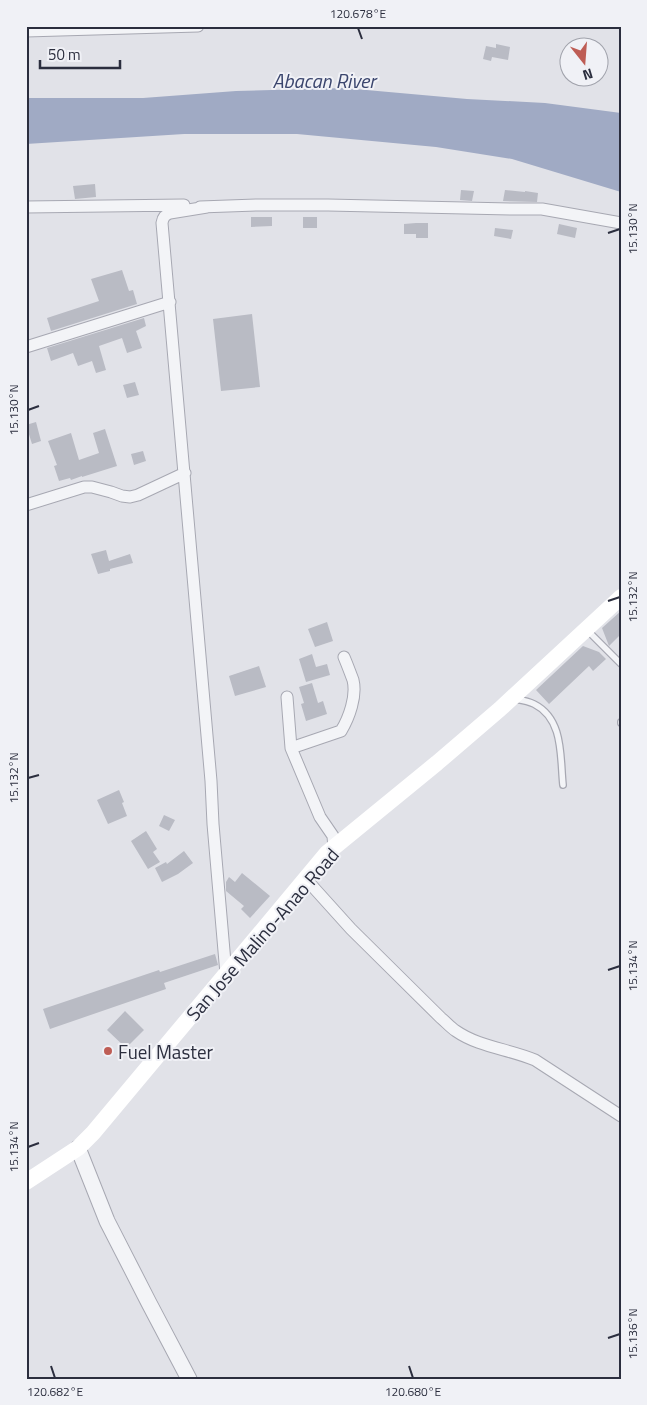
<svg xmlns="http://www.w3.org/2000/svg" width="647" height="1405" viewBox="0 0 647 1405" font-family="'Titillium Web',sans-serif">
<style>
.water{fill:#a0aac4}
.building{fill:#b9bbc4}
.lines{fill:none;stroke-linecap:round;stroke-linejoin:round}
.service-casing{stroke:#a7a8b2;stroke-width:8}
.minor-casing{stroke:#a7a8b2;stroke-width:13}
.tertiary-casing{stroke:#a7a8b2;stroke-width:17}
.service{stroke:#f3f4f7;stroke-width:5.5}
.minor{stroke:#f3f4f7;stroke-width:11}
.tertiary{stroke:#f3f4f7;stroke-width:15}
.secondary{stroke:#fff;stroke-width:16}
.ticks{fill:none;stroke:#2b2e3e;stroke-width:2}
.poi-dot{fill:#be5d55;stroke:#f0f1f6;stroke-width:2}
.labels{text-anchor:middle;dominant-baseline:central;stroke-width:4;stroke-linejoin:round;paint-order:stroke}
.street-label{font-size:19px;fill:#2b2e3e;stroke:#f0f1f6}
.poi-label{font-size:19px;fill:#2b2e3e;stroke:#f0f1f6;text-anchor:start}
.water-label{font-size:20px;font-style:italic;fill:#3a456d;stroke:#f0f1f6}
.neatline{fill:none;stroke:#2b2e3e;stroke-width:2}
.ticks-label{font-size:12px;text-anchor:middle;fill:#2b2e3e}
</style>
<rect width="100%" height="100%" fill="#e1e2e8"/>
<path class="water" d="M344,88L467,99L545,103L621,113V192L512,159L436,147L297,134H184L26,144V98H143L236,91Z"/>
<path class="building" d="M496,44L510,47L508,60L492,57L491,61L483,59L486,46L496,48Z
M95,184L96,197L75,199L73,186Z
M461,190L474,191L472,201L460,200Z
M505,190L525,192V191L538,193L537,202L503,201Z
M251,217H272V226L251,227Z
M303,217H317V228H303Z
M416,223H428V238H416V234H404V224Z
M559,224L577,228L575,238L557,234Z
M495,228L513,230L511,239L494,236Z
M122,270L129,291L133,290L137,304L51,331L47,318L99,301L91,279Z
M252,314L260,387L221,391L213,319Z
M144,318L146,326L136,331L142,348L127,353L122,338L99,346L106,370L96,373L92,361L78,366L73,353L51,361L47,348Z
M135,382L139,395L127,398L123,385Z
M36,422L41,441L32,444L26,425Z
M105,429L117,466L82,477V476L71,480L70,478L59,481L54,466L57,465L48,441L71,433L79,460L99,453L93,433Z
M143,451L146,461L134,465L131,454Z
M106,550L109,561L130,554L133,563L110,569V571L98,574L91,554Z
M621,611V634L609,646L602,628Z
M327,622L333,641L315,647L308,629Z
M583,646L599,652L606,659L593,671L589,666L549,704L536,690Z
M312,654L316,667L327,664L330,675L306,682L299,659Z
M259,666L266,687L235,696L229,676Z
M312,683L318,703L323,701L327,714L306,721L301,704L304,703L299,687Z
M119,790L124,802L122,803L127,816L108,824L97,800Z
M164,815L175,820L169,831L159,826Z
M146,831L157,849L153,852L160,862L148,869L131,841Z
M184,851L193,863L178,874L162,882L155,868L166,862L167,864Z
M242,873L270,896L250,918L241,909L244,906L226,891V882L229,877L235,882Z
M215,954L218,965L164,983L166,989L50,1029L43,1009L159,970L160,972Z
M125,1011L144,1030L126,1048L107,1030Z"/>
<g class="lines">
<g class="service-casing">
<path id="service" d="M588,631L621,664
M515,699C521,700 528,701 534,704C564,719 560,757 563,785
M621,722V723"/>
</g>
<g class="minor-casing">
<path id="minor" d="M26,31L198,26
M26,207L184,205
M200,207L256,205H328L513,209H542L621,223
M207,207L170,213C165,215 163,217 162,223L211,781L213,824L226,974
M26,347L170,302
M26,505L84,487H92L111,492L122,496L130,497L138,495L185,473
M287,697L291,748
M334,849L333,836L320,817L291,748L341,731C349,718 357,696 353,680C350,672 347,664 344,657
M305,878L351,929L441,1018C446,1022 450,1027 456,1031C479,1047 509,1049 535,1060L621,1116"/>
</g>
<g class="tertiary-casing">
<path id="tertiary" d="M78,1148L107,1221L149,1303L189,1379"/>
</g>
<use href="#service" class="service"/>
<use href="#minor" class="minor"/>
<use href="#tertiary" class="tertiary"/>
<path class="secondary" d="M26,1182L78,1148L93,1133L327,853L437,763L500,709L621,597"/>
</g>
<path class="ticks" d="M358,28L362,39M608,233L620,229M28,410L39,406M608,601L620,597M28,778L39,775M608,970L620,966M28,1147L39,1143M608,1338L620,1334M51,1366L55,1378M409,1366L413,1378"/>
<circle class="poi-dot" cx="108" cy="1051" r="5"/>
<g class="labels">
<g class="street-label">
<text transform="translate(262 934) rotate(-49)">San Jose Malino-Anao Road</text>
</g>
<g class="poi-label">
<text x="118" y="1051">Fuel Master</text>
</g>
<g class="water-label">
<text x="324" y="80">Abacan River</text>
</g>
</g>
<rect width="647" height="1405" fill="none" stroke="#f0f1f6" stroke-width="55"/>
<g transform="translate(584 62) rotate(163)"><circle r="24" fill="#f0f1f6" stroke="#a1a3ac"/>
<path d="M0-4L9 19L0 12L-9 19Z" fill="#be5d55"/>
<text y="-8" font-size="14" font-weight="bold" text-anchor="middle" fill="#2b2e3e">N</text>
</g>
<path d="M40 60v8h80v-8" fill="none" stroke="#2b2e3e" stroke-width="2.5"/>
<text x="48" y="60" font-size="15" fill="#2b2e3e" stroke="#f0f1f6" stroke-width="4" paint-order="stroke">50 m</text>
<rect x="28" y="28" width="592" height="1350" class="neatline"/>
<g class="ticks-label">
<text x="358" y="18">120.678°E</text>
<text transform="translate(633 229) rotate(-90)" y="4">15.130°N</text>
<text transform="translate(14 410) rotate(-90)" y="4">15.130°N</text>
<text transform="translate(633 597) rotate(-90)" y="4">15.132°N</text>
<text transform="translate(14 778) rotate(-90)" y="4">15.132°N</text>
<text transform="translate(633 966) rotate(-90)" y="4">15.134°N</text>
<text transform="translate(14 1147) rotate(-90)" y="4">15.134°N</text>
<text transform="translate(633 1334) rotate(-90)" y="4">15.136°N</text>
<text x="55" y="1396">120.682°E</text>
<text x="413" y="1396">120.680°E</text>
</g>
</svg>
